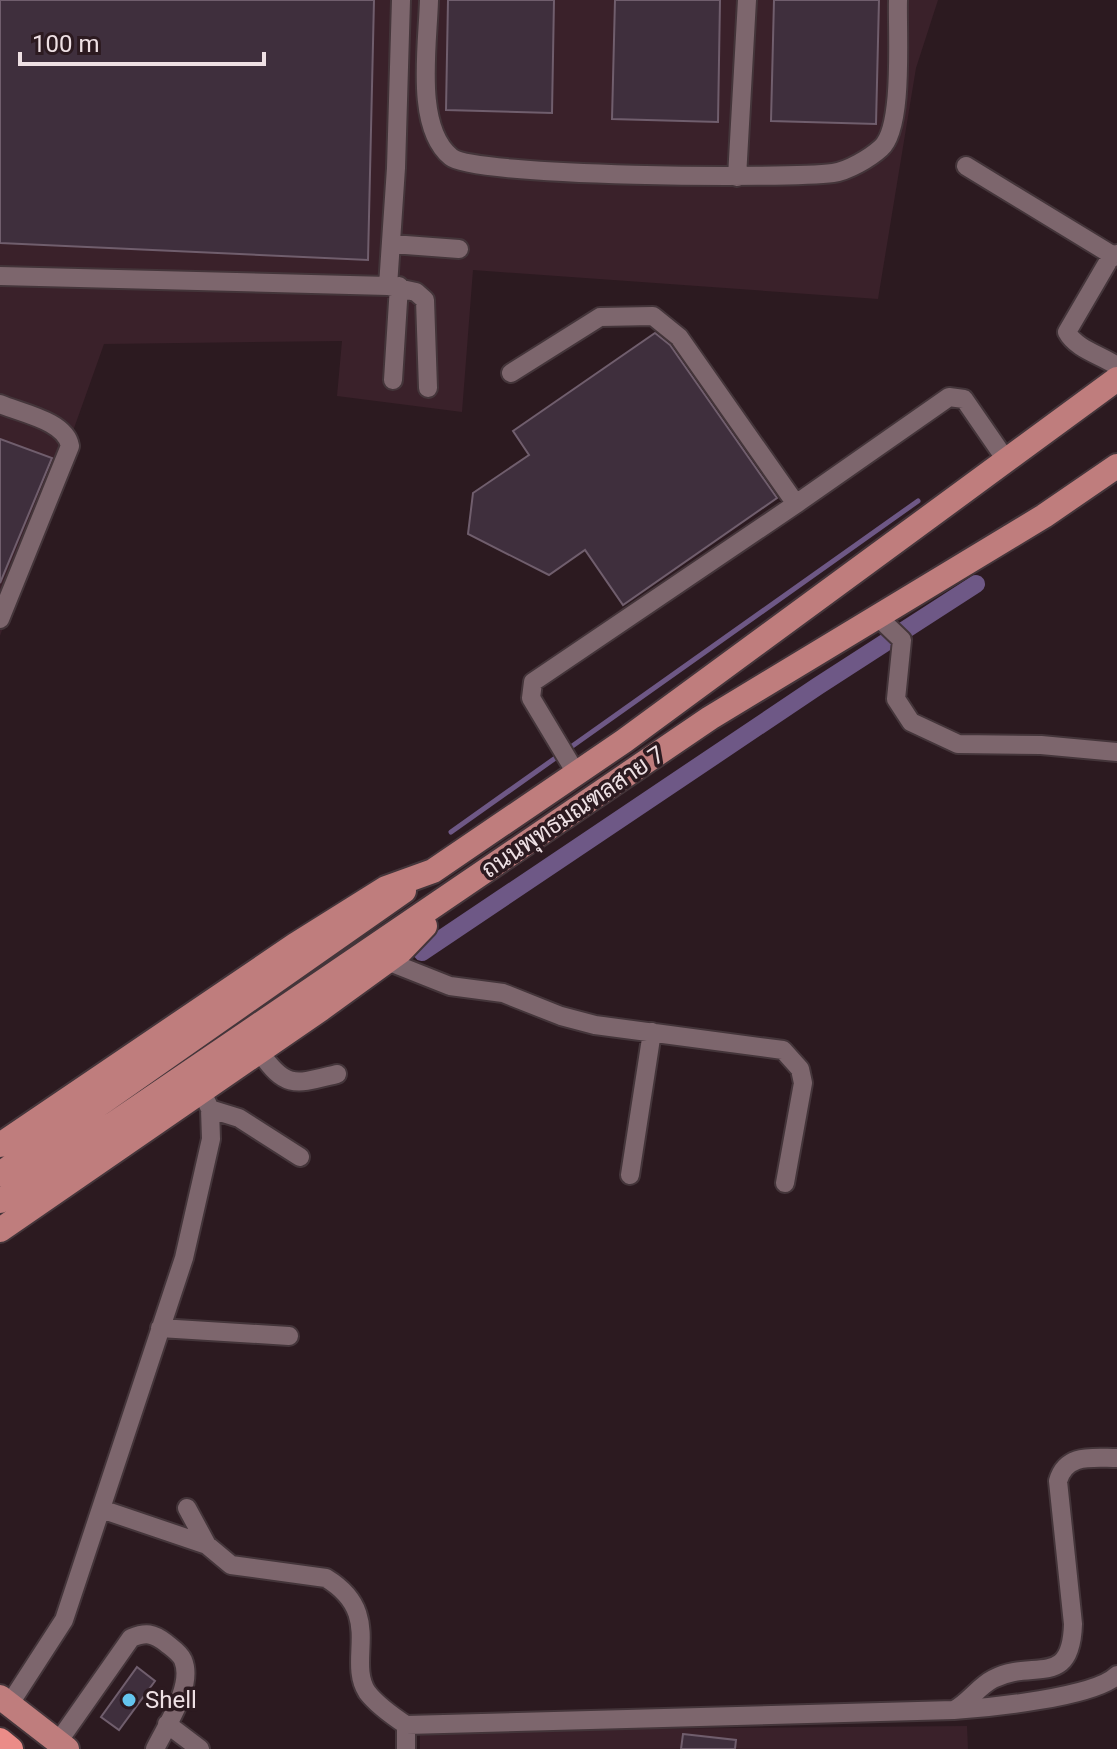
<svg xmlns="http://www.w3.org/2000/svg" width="1117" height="1749" viewBox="0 0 1117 1749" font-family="Roboto,Sarabun,sans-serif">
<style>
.built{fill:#3a212a}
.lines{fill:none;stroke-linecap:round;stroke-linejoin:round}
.stream{stroke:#6e5886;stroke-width:5}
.canal{stroke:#6e5886;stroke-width:18}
.building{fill:#3f2f3d;stroke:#705e6d;stroke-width:2}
.minor-casing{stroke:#44353a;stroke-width:22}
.major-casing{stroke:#44353a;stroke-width:28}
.highway-casing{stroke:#44353a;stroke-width:28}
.minor{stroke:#7d666d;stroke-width:18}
.major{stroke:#bf7d7d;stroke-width:24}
.highway{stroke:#eb8c88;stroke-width:24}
.poi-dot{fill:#64c5ee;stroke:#2c1a20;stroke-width:3}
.labels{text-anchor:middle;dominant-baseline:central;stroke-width:7;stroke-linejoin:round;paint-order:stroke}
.street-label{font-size:24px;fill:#eee0e4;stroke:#2c1a20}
.poi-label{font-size:24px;fill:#eee0e4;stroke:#2c1a20;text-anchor:start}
</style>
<rect width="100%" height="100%" fill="#2c1a20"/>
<path class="built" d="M0,0H938L916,68L878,299L473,270L462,412L337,396L342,341L104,344L0,636Z
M967,1726L968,1749H420V1731Z"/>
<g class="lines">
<path class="stream" d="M451,832L918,501"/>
<path class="canal" d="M422,952L818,686L976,584"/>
</g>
<path class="building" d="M0,0H374L368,260L0,243Z
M448,0H554L552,113L446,110Z
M615,0H720L718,122L612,119Z
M774,0H879L876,124L771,121Z
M655,333L670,345L777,498L623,605L585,550L549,575L468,534L473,493L529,455L513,431Z
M0,439L52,458L0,583Z
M137,1667L155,1681L119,1730L101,1717Z
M683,1734L736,1740L735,1749H681Z"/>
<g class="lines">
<g class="minor-casing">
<path id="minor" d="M429,0C428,44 414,127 451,157C475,177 788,179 833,173C848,171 870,158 881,148C904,128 897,33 898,0
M966,166L1112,255
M737,177L747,0
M392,244L459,249
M1117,254L1109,260L1067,332C1076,349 1101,355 1117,366
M0,276L388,286L396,168L401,0
M388,286L416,292L425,300L428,388
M511,373L600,317L653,316L679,337L796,504L949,397L964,399L1006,460
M393,380L399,286
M0,404C21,413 66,421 70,446L0,619
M877,616L902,640L896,699L911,722L958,744L1041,745L1117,752
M576,773L531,698L533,682L796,504
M387,961L450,986L503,993L561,1016L595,1025L783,1050L800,1069L803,1083L785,1183
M260,1052C286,1090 296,1084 337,1074
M210,1109L239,1118L300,1157
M630,1175L652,1032
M160,1328L289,1336
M187,1508L207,1545L231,1565L326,1578C385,1614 346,1659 367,1692C376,1704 394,1717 406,1725
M101,1509L207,1545
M9,1705L64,1620L184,1258L211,1139L210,1109L202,1092
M954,1710C988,1708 1095,1697 1117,1675
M167,1724L200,1749
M58,1742L131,1638C146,1632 153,1633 166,1643C172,1648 180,1653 183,1660C194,1686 166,1726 155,1749
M406,1749V1725L954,1710C969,1702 979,1686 993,1679C1033,1658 1071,1690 1073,1624L1058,1481C1066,1453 1092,1458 1117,1458"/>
</g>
<g class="major-casing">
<path id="major" d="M0,1145L295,945L386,888L433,871L624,741L1117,379
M0,1174L404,891
M0,1201L710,718L1044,516L1117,466
M0,1230L321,1009L401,951L425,926
M0,1697L67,1749"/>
</g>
<g class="highway-casing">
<path id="highway" d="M0,1740L11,1749"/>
</g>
<use href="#minor" class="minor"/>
<use href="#major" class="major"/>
<use href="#highway" class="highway"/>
</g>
<circle class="poi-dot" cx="129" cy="1700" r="8"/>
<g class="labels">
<g class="street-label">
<text transform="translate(573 812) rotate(-34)">ถนนพุทธมณฑลสาย 7</text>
</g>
<g class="poi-label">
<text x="145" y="1700">Shell</text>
</g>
</g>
<path d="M20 52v12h244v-12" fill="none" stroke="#eee0e4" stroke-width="4"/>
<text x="32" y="52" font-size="24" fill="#eee0e4" stroke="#2c1a20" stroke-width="6" paint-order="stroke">100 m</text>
</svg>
